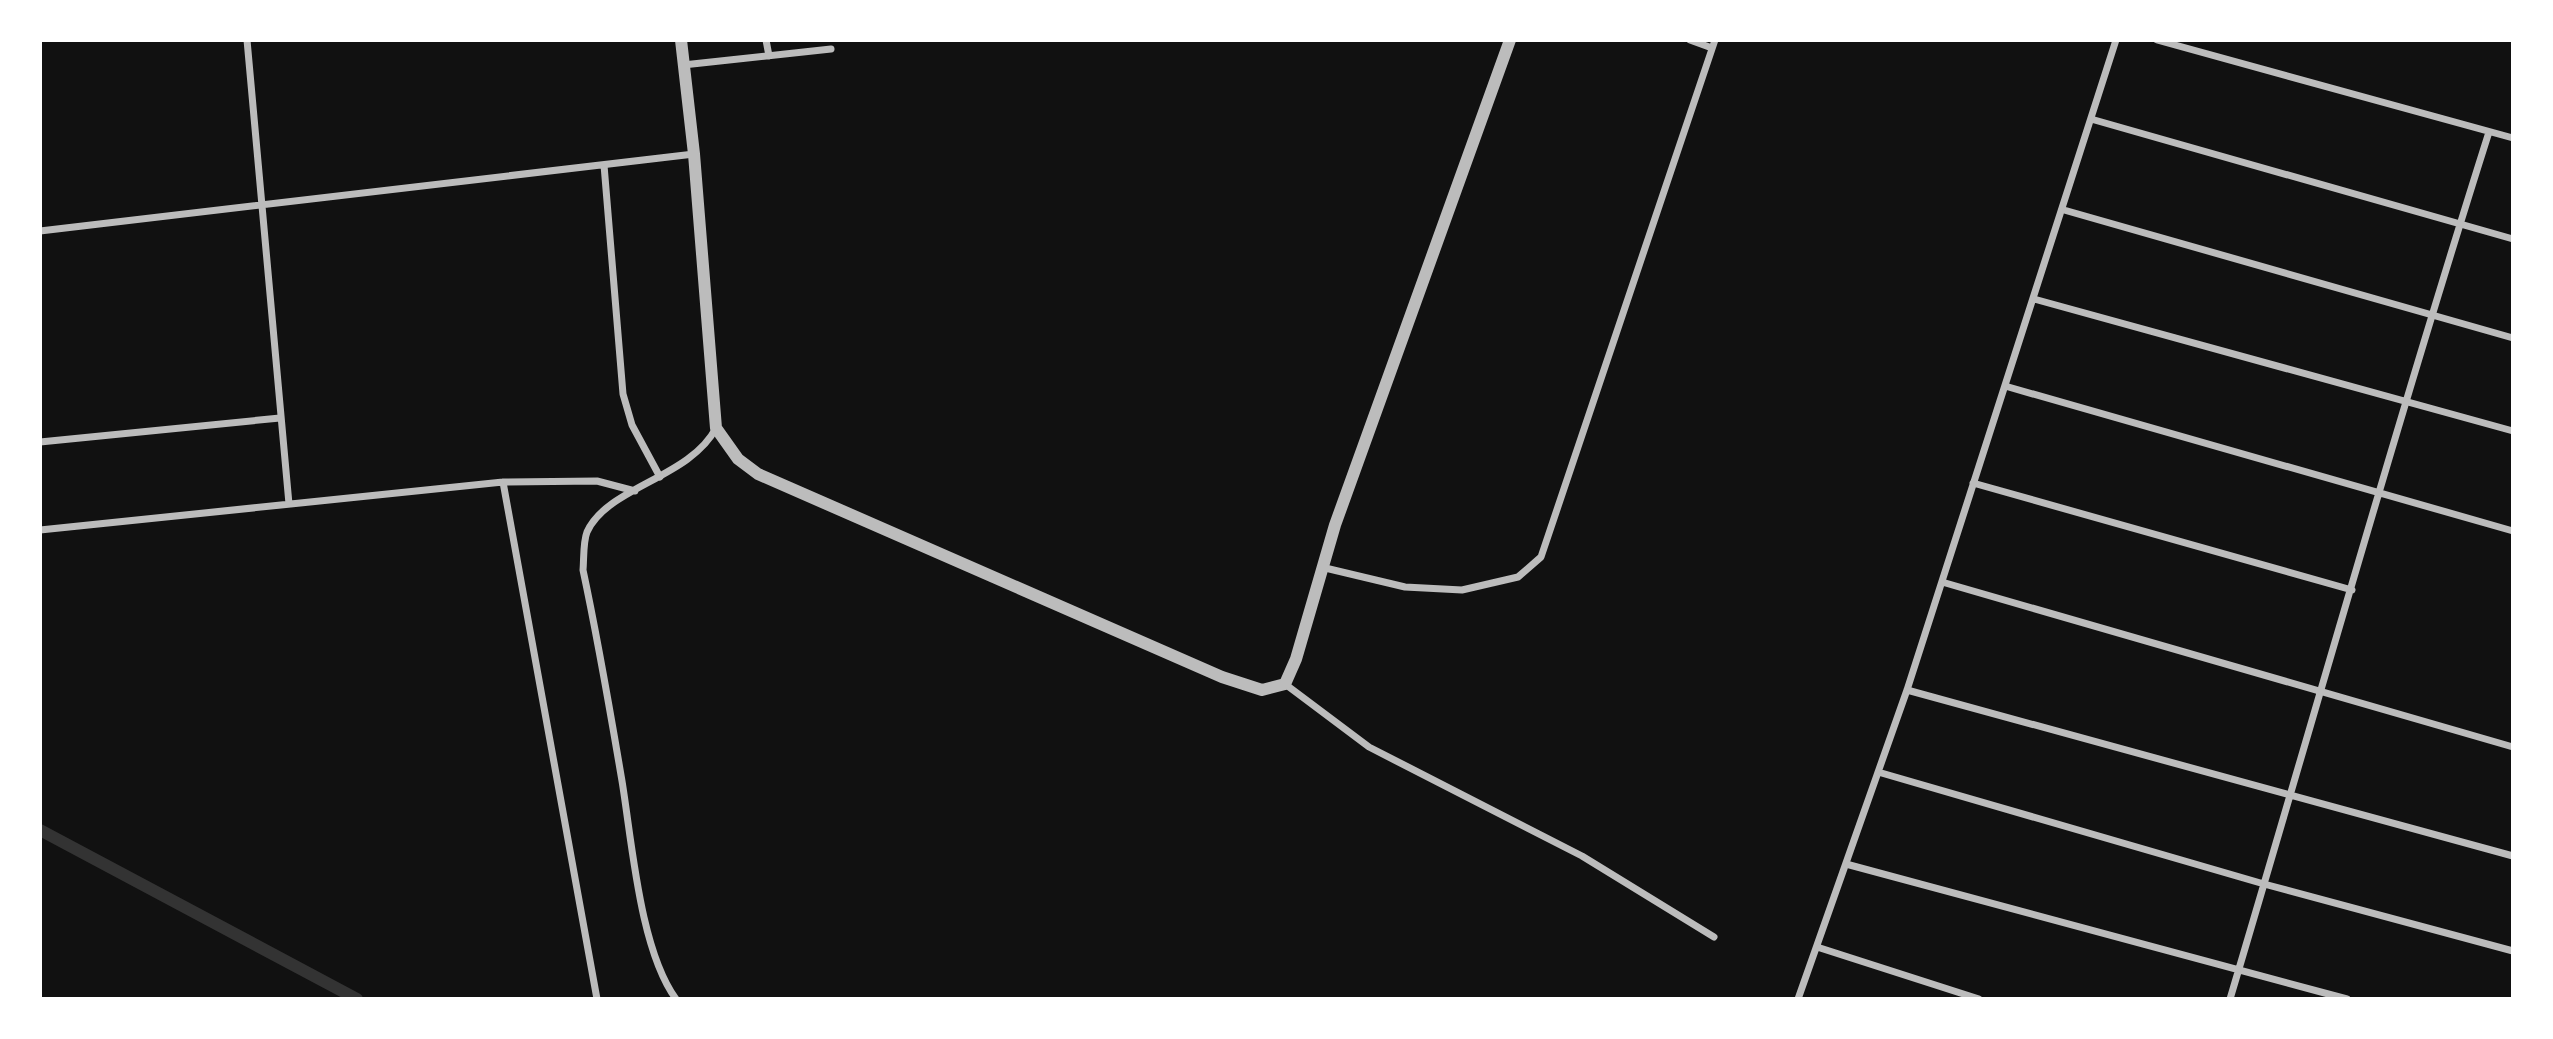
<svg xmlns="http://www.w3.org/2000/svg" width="2553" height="1039" viewBox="0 0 2553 1039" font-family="Jost,sans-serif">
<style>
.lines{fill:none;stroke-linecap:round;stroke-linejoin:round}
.stream{stroke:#333;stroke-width:12}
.minor{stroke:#bcbcbc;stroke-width:7}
.tertiary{stroke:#bcbcbc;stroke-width:12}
</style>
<rect width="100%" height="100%" fill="#111"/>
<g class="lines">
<path class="stream" d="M40,830L357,999"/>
<path class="minor" d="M247,40L289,504
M766,40L769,56
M1690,40L1712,48
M2157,40L2513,138
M683,65L831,49
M2091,119L2513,239
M604,165L623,394L632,425L660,477
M2064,210L2513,338
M40,231L694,154
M2034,299L2513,431
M2005,386L2513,531
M40,442L280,418
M503,482L597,999
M1973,483L2352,590
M40,530L503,482L597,481L635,491
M1321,567L1405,587L1462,590L1518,577L1541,557L1715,40
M1942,582L2513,747
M1285,684L1369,747L1582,856L1714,937
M1907,690L2513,856
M1878,772L2264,884L2513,951
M1846,864L2347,999
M1817,947L1979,999
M676,999C640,950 632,842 622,781C610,710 598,640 583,570C584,559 583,542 587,532C607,487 690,478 716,428
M1798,999L1907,690L2116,40
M2230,999C2316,710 2398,419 2489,132"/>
<path class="tertiary" d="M681,40L694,154L716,428L738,459L758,474L1222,677L1262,690L1285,684L1296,659L1335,525L1510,40"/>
</g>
<rect width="2553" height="1039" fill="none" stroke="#ffffff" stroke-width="84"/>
</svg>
